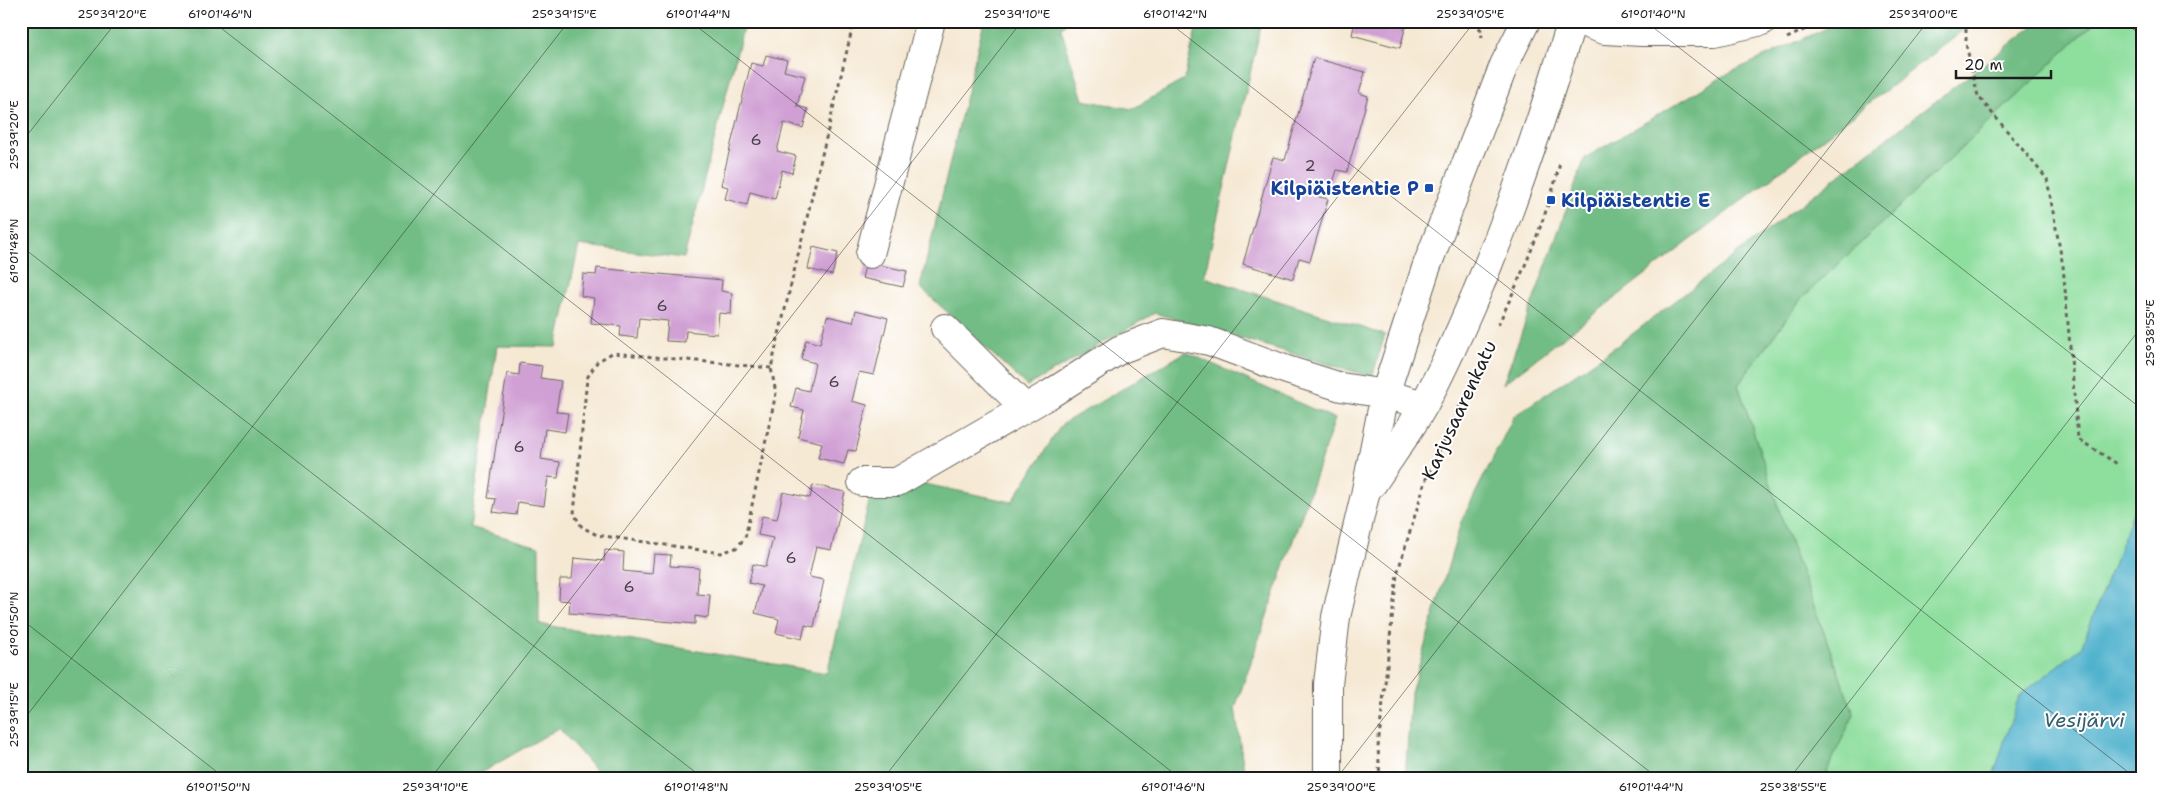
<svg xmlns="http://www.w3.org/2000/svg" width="2164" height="800" viewBox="0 0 2164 800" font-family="'Shantell Sans',sans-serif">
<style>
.green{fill:#8ede9e;stroke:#557d5d}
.forest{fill:#72bd85;stroke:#476c50}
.water{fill:#4db1cc;stroke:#346674}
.building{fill:#d0a0d4}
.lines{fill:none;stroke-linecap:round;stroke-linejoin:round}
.minor-casing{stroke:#68645c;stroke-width:30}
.path{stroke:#68645c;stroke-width:3;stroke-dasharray:4 4;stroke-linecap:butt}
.minor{stroke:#fff;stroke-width:28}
.ticks{fill:none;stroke:#1c1c1c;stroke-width:1;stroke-opacity:0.45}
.transit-dot{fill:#1a4fb4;stroke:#fff;stroke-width:2}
.labels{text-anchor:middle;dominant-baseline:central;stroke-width:4;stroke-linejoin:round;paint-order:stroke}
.number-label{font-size:16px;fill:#493d4a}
.transit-label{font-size:19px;font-weight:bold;fill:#164399;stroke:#fff;text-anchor:end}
.street-label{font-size:19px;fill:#1c1c1c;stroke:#fff}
.water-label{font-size:20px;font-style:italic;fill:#325f6b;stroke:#fff}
.neatline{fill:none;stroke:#1c1c1c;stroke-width:2}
.ticks-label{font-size:12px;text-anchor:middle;fill:#1c1c1c}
</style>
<rect width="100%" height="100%" fill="#fff"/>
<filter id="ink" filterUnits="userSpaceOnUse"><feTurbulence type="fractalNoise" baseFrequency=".02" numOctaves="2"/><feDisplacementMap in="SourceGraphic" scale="10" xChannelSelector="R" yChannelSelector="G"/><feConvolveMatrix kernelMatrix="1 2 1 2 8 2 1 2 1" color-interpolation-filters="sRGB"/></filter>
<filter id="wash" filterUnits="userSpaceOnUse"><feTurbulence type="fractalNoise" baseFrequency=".0096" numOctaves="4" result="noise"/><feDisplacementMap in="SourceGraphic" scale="20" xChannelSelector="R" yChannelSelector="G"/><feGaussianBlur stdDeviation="1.12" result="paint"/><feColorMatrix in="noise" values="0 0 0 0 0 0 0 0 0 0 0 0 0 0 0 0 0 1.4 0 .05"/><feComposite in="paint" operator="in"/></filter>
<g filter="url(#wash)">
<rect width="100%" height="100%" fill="#f6e9d4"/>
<path class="green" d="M2093,21H2143V779H1823L1854,714L1786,531L1738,385L1800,300L2094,23Z"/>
<path class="forest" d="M21,21H745L684,258L579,245L557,347L497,346L470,527L539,547V624L827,673L876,474L1012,502L1062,424L1186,352L1335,419L1235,708L1245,779H603L559,728L470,779H21Z
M984,21H1067L1061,29L1083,100L1132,109L1184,80L1198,21H1262L1204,277L1385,335L1372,377L1155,313L1027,386L920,287Z
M1842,21H1976L1503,384L1585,158L1729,73Z
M2040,21H2093L2094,23L1800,300L1738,385L1786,531L1854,714L1823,779H1405L1411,693L1461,522L1514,416L1618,345Z"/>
<path class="water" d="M2143,487V779H1992L2019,696L2081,648Z"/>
<g id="blocks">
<path class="building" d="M1355,21H1407L1400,48L1352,35Z
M766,55L787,60L784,71L805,76L797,106L808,109L803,128L784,123L777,151L796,156L792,173L782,170L775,199L750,192L747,205L725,199L728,187L721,185L751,63L763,66Z
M1314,58L1365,72L1359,93L1368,96L1347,172L1337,170L1333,183L1321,180L1316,196L1328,199L1310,261L1299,258L1293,279L1243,264L1273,157L1285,160Z
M813,247L838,253L832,275L808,269Z
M866,262L907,271L903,287L862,278Z
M597,268L722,280L721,291L732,293L731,314L719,313L717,334L686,331L685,342L666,341L668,321L639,318L637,338L620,336L621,326L591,323L594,298L581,296L583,274L596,275Z
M856,310L888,318L874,375L859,372L852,401L867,405L856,451L848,450L844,464L818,458L822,443L798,437L804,410L791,407L796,388L809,391L815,363L801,359L806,340L820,344L827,316L853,322Z
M520,363L542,366L540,378L561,381L556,412L568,413L565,432L545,429L541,459L560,462L558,478L548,477L544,506L518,502L516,515L493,512L496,499L488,498L507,373L519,375Z
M813,485L845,492L831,550L816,547L809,577L824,580L814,627L805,625L802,639L776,633L779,619L755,613L762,586L749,583L753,564L766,567L773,538L758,535L762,516L777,519L783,492L810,498Z
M605,550L624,552L623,571L652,574L654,554L671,555L670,566L699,568L697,594L710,595L708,618L695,616V624L569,613L570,601L559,600L560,579H572L574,558L604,561Z"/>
</g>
</g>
<g filter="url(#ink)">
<use href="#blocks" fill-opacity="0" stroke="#68645c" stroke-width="1"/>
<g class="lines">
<g class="minor-casing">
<path id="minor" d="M1579,21L1604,30L1642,32H1715L1762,21
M870,254L931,21
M945,328L1025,408
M862,482H897L1050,394L1119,350L1163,333L1209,341L1287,370L1341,387L1385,394L1424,405
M1373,483C1390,457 1410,431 1425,403C1488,282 1532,152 1572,21
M1328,779V684L1336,617L1365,495L1385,394L1426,268L1504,65L1526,21"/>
</g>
<path class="path" d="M1474,21L1481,30L1482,38
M1966,21V44L1978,96L2047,179L2063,266L2078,439L2119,465
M1787,38L1823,21
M1498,325C1523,272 1546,220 1560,163
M771,368L612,353L597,362L587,378L574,514L582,527L597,535L721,553L736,548L745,538L776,393L771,368L854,21
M1380,779L1378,747L1397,574L1426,479L1469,387"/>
<use href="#minor" class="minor"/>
</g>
</g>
<path class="ticks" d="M212,21L1181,779M690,21L1659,779M1167,21L2137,779M1645,21L2143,410M2123,21L2143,37M21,143L117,21M21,246L704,779M21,619L226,779M21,723L569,21M430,779L1022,21M883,779L1475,21M1336,779L1928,21M1789,779L2143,325"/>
<g class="transit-dot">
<rect x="1424" y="183" width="10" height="10" rx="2.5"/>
<rect x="1546" y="195" width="10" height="10" rx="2.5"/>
</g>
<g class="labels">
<g class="number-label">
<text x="756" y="139">6</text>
<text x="1310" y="165">2</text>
<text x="662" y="305">6</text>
<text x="834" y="381">6</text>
<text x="519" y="446">6</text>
<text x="791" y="557">6</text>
<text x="629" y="586">6</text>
</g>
<g class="transit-label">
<text x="1419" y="188">Kilpiäistentie P</text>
<text x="1561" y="200" text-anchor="start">Kilpiäistentie E</text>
</g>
<g class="street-label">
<text transform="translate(1459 410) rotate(-65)">Karjusaarenkatu</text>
</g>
<g class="water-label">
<text x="2084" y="720">Vesijärvi</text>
</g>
</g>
<rect width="2164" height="800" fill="none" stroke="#fff" stroke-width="55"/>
<path d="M1956 70v8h95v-8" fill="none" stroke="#1c1c1c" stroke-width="2.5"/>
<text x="1964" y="70" font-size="15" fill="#1c1c1c" stroke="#ffffff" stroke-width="4" paint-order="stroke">20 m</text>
<rect x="28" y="28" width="2108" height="744" class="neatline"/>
<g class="ticks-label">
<text x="112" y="18">25°39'20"E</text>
<text x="220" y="18">61°01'46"N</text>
<text x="564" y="18">25°39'15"E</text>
<text x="698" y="18">61°01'44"N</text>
<text x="1017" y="18">25°39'10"E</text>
<text x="1175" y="18">61°01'42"N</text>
<text x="1470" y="18">25°39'05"E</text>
<text x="1653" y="18">61°01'40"N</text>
<text x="1923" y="18">25°39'00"E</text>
<text transform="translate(14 135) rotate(-90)" y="4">25°39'20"E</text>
<text transform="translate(14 251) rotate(-90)" y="4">61°01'48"N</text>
<text transform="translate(2150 333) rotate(-90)" y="4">25°38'55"E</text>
<text transform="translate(14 624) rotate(-90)" y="4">61°01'50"N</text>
<text transform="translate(14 715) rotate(-90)" y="4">25°39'15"E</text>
<text x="218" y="791">61°01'50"N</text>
<text x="435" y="791">25°39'10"E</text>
<text x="696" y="791">61°01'48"N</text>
<text x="888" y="791">25°39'05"E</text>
<text x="1173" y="791">61°01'46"N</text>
<text x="1341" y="791">25°39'00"E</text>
<text x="1651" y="791">61°01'44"N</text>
<text x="1793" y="791">25°38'55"E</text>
</g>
</svg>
